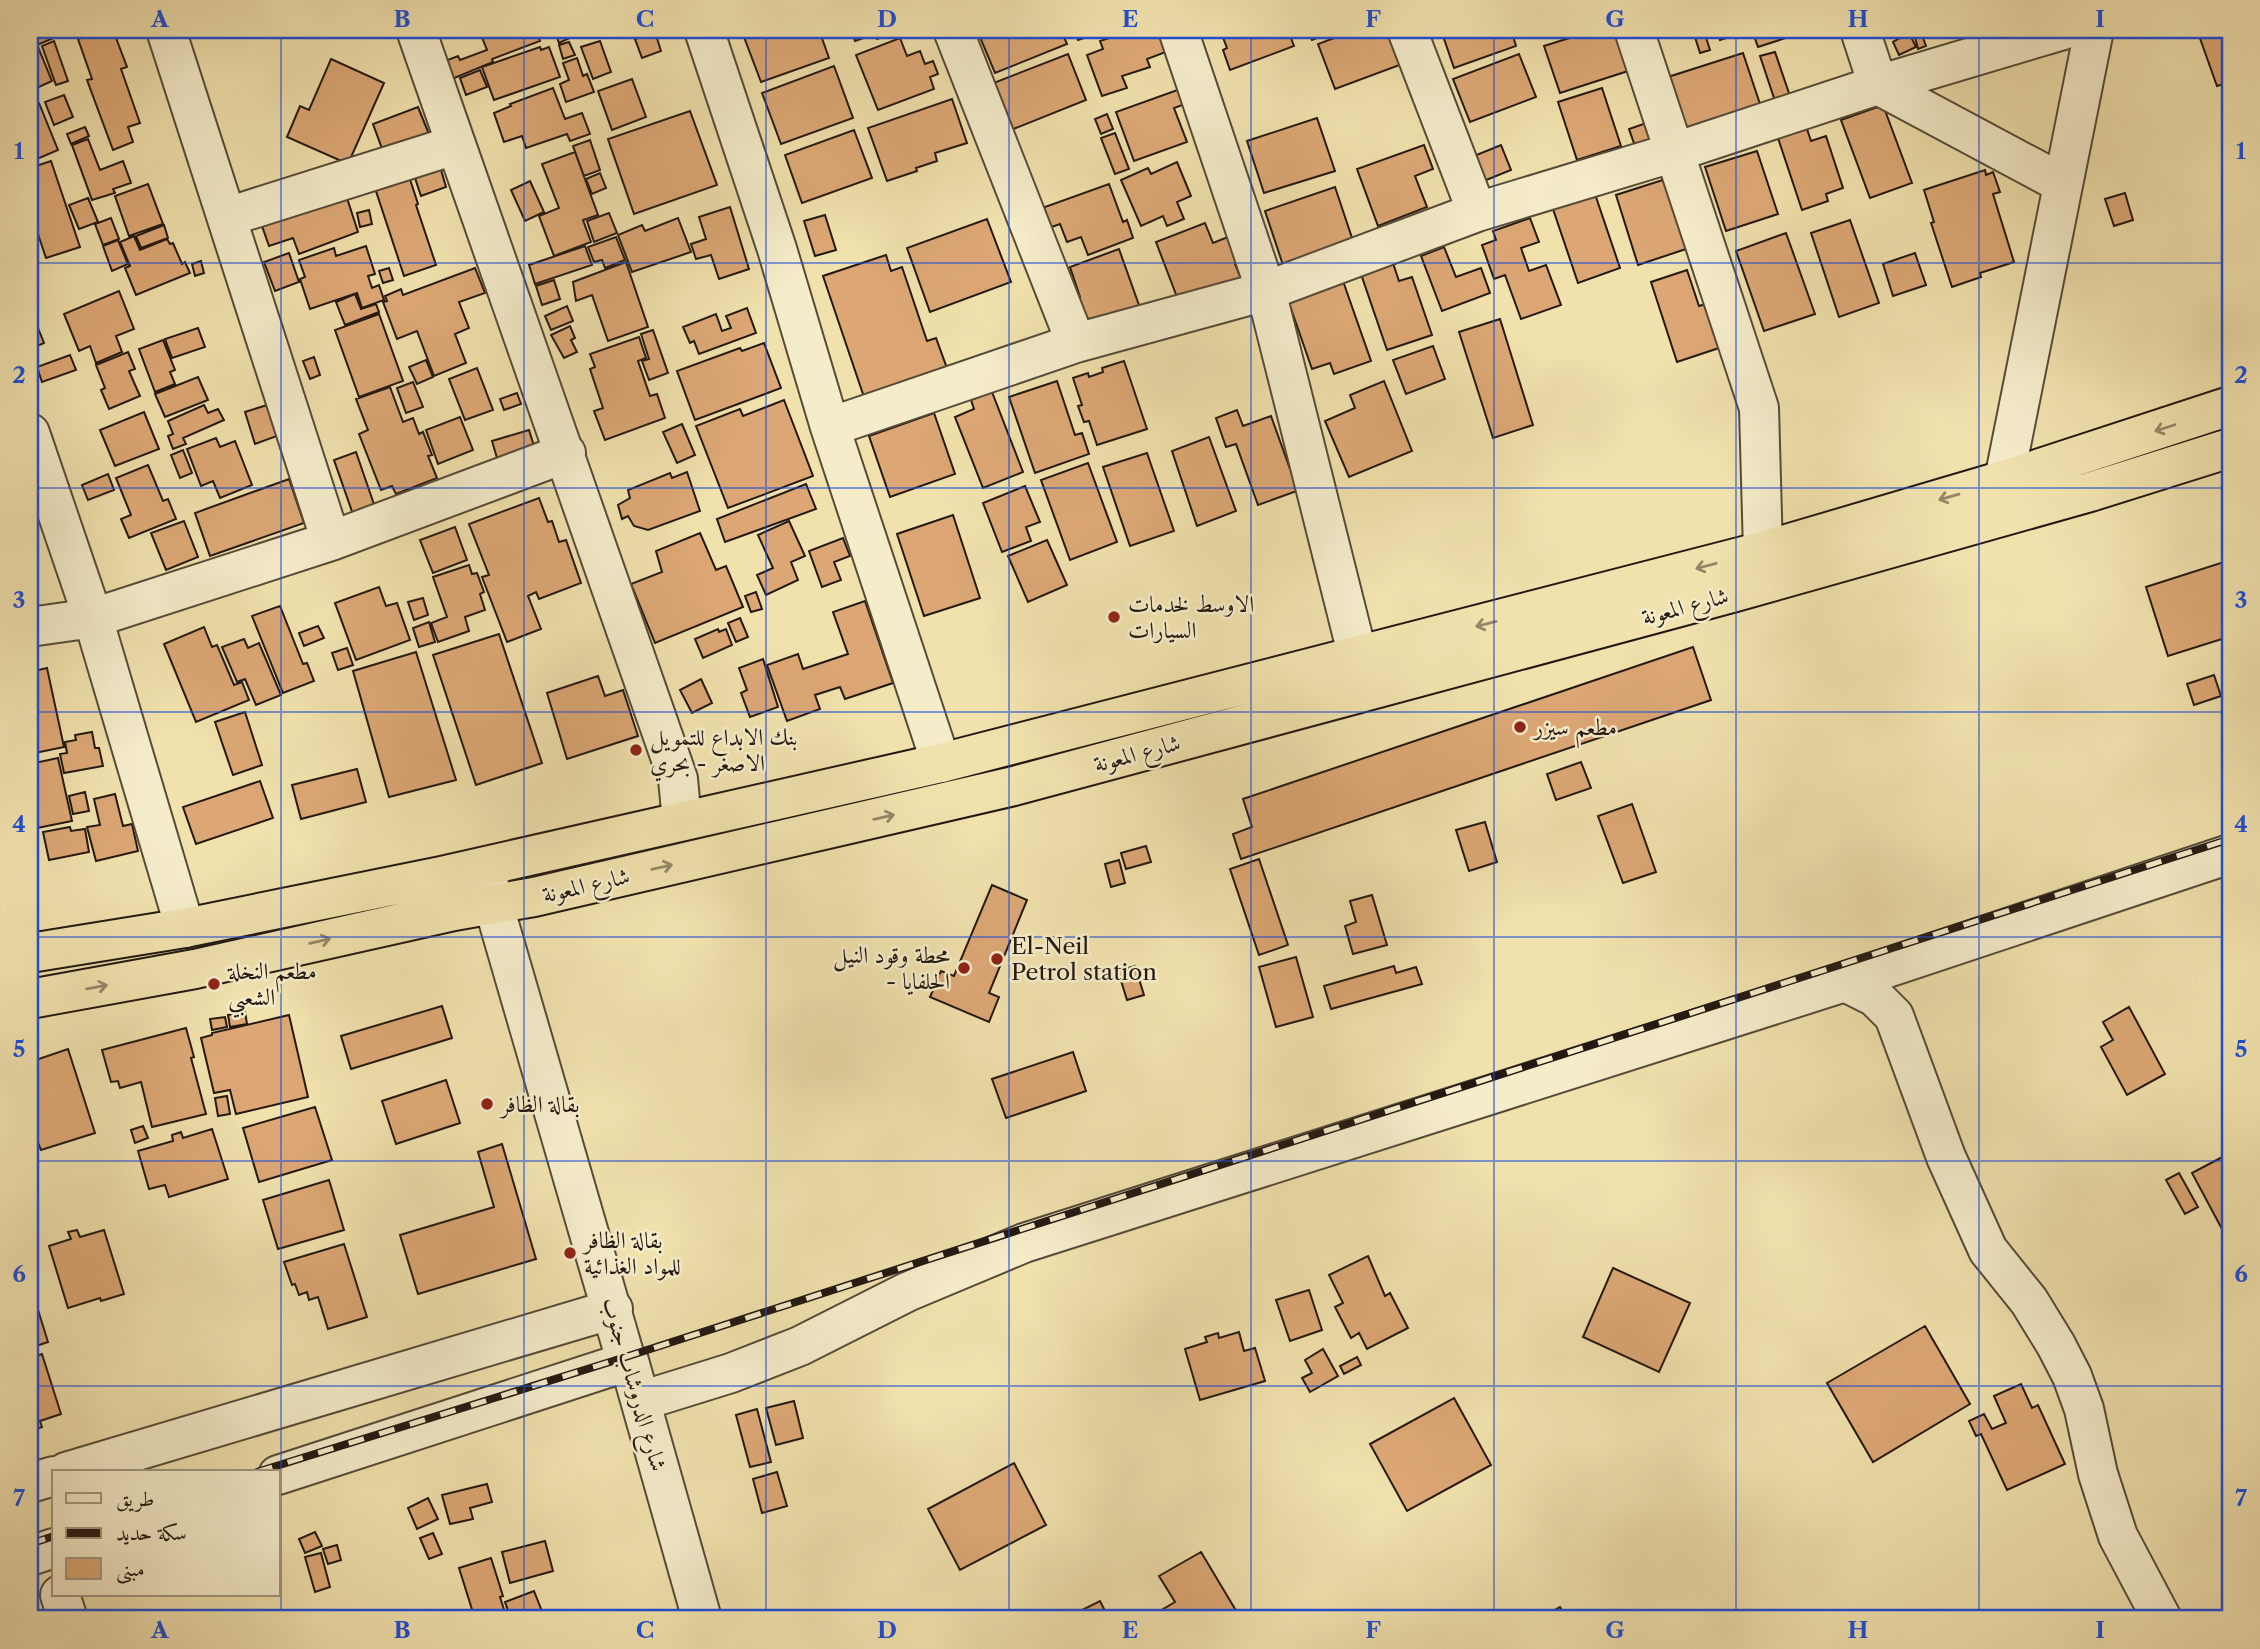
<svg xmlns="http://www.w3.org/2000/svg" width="2260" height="1649" viewBox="0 0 2260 1649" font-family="'Libre Caslon Text',Amiri,serif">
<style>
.building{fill:#dca775;stroke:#231912;stroke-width:2}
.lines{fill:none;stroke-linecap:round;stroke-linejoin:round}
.minor-casing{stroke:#564b39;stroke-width:42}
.highway-casing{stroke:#231912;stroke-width:42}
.minor{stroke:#f5ecca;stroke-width:38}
.highway{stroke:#f0e1ad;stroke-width:38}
.rail-casing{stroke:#231912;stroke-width:8}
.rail{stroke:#f5ecca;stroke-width:5;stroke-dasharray:16;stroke-linecap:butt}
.oneway{stroke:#948767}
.grid{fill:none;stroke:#1d4ed8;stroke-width:2;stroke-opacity:0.55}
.poi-dot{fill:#8f2418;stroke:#f5ecca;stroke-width:2.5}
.labels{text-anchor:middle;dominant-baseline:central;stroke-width:5;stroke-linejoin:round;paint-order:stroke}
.poi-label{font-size:23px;fill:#231912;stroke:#f5ecca;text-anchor:start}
.street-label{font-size:23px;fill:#231912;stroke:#f5ecca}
.neatline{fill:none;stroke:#1d4ed8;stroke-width:2.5}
.grid-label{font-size:23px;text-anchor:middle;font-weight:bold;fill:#1d4ed8}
</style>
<rect width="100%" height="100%" fill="#f0e1ad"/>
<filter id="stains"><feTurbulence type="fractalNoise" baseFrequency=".00286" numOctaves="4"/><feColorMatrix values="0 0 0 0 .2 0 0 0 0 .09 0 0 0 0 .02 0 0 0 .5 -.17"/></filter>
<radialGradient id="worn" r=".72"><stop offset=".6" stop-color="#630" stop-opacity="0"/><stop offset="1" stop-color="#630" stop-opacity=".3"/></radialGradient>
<path class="building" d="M31,30H67L68,32L37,45Z
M104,30H113L127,67L121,69L140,123L128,127L133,142L113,150L87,80L92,79L78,39Z
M479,30H536L540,41L492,59L493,62L452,79L445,61L458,56L460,60L487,50Z
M554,30H571L574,36L559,43Z
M761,30H819L829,58L761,82L744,37Z
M851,30H887L889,35L877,39L875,34L855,41Z
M977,30H1061L1067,44L995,73Z
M1075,30H1110L1078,40Z
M1132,30H1164L1171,50L1147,59L1150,67L1122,76L1127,88L1102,96L1087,55L1103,49L1100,41Z
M1220,30H1288L1294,46L1230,70L1223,50L1227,48Z
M1308,30H1338L1312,40Z
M1356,30H1392L1405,63L1335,89L1318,44Z
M1441,30H1511L1516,46L1454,68Z
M1595,30H1615L1628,71L1560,93L1544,46Z
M1717,30H1738L1739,34L1720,40Z
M1752,30H1800L1801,33L1758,47Z
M2197,30H2230V82L2217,86Z
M1704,31L1710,50L1700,53L1694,34Z
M655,32L661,51L642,58L635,39Z
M1909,33L1916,47L1899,55L1893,42Z
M1922,35L1926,46L1918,49L1915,37Z
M900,38L907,56L920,51L925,64L933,61L938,74L930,77L934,89L878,110L856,55Z
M54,41L68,81L56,85L42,46Z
M600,41L611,72L593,79L581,47Z
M569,42L575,55L563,59L559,45Z
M38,47L52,81L30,91V51Z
M540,47L541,50L549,47L560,77L494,100L482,67Z
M1775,52L1790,96L1775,101L1760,56Z
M1743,53L1760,104L1685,128L1668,77Z
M1068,54L1086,100L1006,132L991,84Z
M1519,54L1536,97L1470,122L1453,79Z
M577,58L583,76L587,74L594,92L566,102L560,84L569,80L563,63Z
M331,59L384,83L348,164L287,137L300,106L309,110Z
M834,66L853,118L781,144L762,93Z
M480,70L487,87L466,95L460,78Z
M632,79L646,117L612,130L598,91Z
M553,88L565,119L582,113L590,134L570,141L567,134L526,148L522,136L504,142L494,113L511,106L510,104Z
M1183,88L1188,103L1174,108L1187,142L1134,161L1116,112Z
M1602,88L1621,146L1577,160L1558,102Z
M64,95L73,117L54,125L45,102Z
M952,99L967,143L935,153L937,161L916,168L917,171L887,181L868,128Z
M39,103L58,150L30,162V106Z
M1883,105L1912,183L1870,198L1841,120Z
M418,107L433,144L387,162L373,124Z
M690,111L717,185L634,214L608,139Z
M1107,114L1113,129L1101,134L1095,119Z
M1317,118L1335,171L1264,193L1247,141Z
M1649,122L1656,142L1636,149L1629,129Z
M85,127L89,136L71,144L67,134Z
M1807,129L1811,141L1826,136L1843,188L1826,194L1828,201L1802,210L1778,138Z
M854,130L872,178L802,203L785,155Z
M1115,133L1129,169L1115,174L1101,138Z
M88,139L100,170L123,161L131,183L113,189L115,193L92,200L72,145Z
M590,140L600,170L584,176L573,146Z
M1424,145L1433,169L1415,176L1427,207L1378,226L1357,169Z
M1501,145L1511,170L1479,183L1469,158Z
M1757,151L1778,214L1726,231L1705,167Z
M575,152L598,215L583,220L591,242L554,256L539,216L559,208L542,164Z
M51,161L80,247L46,258L30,210V168Z
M1177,162L1191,196L1177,202L1184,219L1167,226L1163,216L1141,226L1121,180L1148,168L1151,174Z
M439,163L446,187L421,196L413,172Z
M1985,170L1986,175L1993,172L2000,192L1993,194L2014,262L1980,273L1981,277L1952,287L1931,223L1934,222L1924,190Z
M408,173L418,204L416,205L436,265L404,276L374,185Z
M600,173L606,188L592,194L586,179Z
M1672,177L1695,246L1638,265L1616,195Z
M530,181L544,212L525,221L511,190Z
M148,184L163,224L129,236L115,196Z
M1109,184L1123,222L1127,220L1133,238L1088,255L1081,237L1067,242L1060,224L1049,228L1042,208Z
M1335,187L1353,241L1283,265L1265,211Z
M345,192L358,232L299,254L293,238L269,246L261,223Z
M2125,193L2133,220L2114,226L2105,199Z
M1595,194L1620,268L1578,283L1553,209Z
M88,198L98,222L79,229L69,205Z
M730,207L749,269L719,279L711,255L696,259L691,244L706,239L699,217Z
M369,210L372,224L360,227L357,213Z
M609,213L617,233L594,242L587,221Z
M825,215L836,250L815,256L804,221Z
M111,218L119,239L103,245L95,224Z
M678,218L691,252L632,272L618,235L642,225L645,231Z
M1530,218L1539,242L1521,248L1529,271L1546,265L1561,305L1521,319L1505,275L1494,279L1482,245L1496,240L1493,231Z
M987,219L1011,282L930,312L907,248Z
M1850,220L1879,303L1839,317L1811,233Z
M1205,223L1213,243L1228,237L1243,261L1235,264L1242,281L1201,297L1198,289L1177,297L1156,242Z
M164,225L168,238L141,248L136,236Z
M1786,233L1815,314L1764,331L1736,251Z
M134,236L140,250L167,239L170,244L173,243L182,264L185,262L190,273L136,295L125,268L130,266L120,242Z
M616,237L625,260L605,268L602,260L594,262L588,247Z
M118,240L128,264L112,271L103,246Z
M366,246L375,274L368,276L372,288L379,285L384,300L362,308L357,293L310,309L300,279L305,277L299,260L334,248L336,256Z
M585,246L592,265L535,284L529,265Z
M1444,247L1456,277L1481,268L1490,293L1442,311L1421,256Z
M1119,249L1140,308L1074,333L1063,303L1080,297L1070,267Z
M289,253L299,282L275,291L264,262Z
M1915,253L1926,285L1893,296L1883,264Z
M886,255L891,271L902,267L927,341L936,338L948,371L865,400L823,276Z
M201,261L204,273L195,276L192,264Z
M626,262L648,327L608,341L592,295L576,301L573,282Z
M1393,263L1399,281L1412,277L1432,335L1387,350L1361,274Z
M389,268L393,280L383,283L379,271Z
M475,268L485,293L459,302L469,328L455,334L466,363L434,376L417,331L397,339L383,302L387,301L385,296L401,289L403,295Z
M1687,270L1699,306L1720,300L1734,343L1677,362L1651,282Z
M554,280L560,299L542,305L536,286Z
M1343,281L1371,361L1334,374L1330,363L1312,369L1288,300Z
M119,291L134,329L116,336L122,352L96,363L90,346L79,351L64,314Z
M355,294L361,309L376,304L379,312L345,325L336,302Z
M567,306L573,321L551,330L545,316Z
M747,308L756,333L699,354L694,341L690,343L683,327L716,314L722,331L731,328L726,316Z
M379,314L403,381L359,397L335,330Z
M1500,319L1533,425L1493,438L1459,332Z
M36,323L44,343L33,348L30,341V326Z
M570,326L575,338L571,340L577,352L564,358L551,335Z
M198,328L205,347L172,358L165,339Z
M653,330L668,373L649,380L642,361L649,359L641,334Z
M639,337L646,358L638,361L650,396L657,394L665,418L605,440L594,411L603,408L590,369L595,367L590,354Z
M163,340L175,370L170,372L175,384L155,392L139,349Z
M764,343L781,388L695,420L677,371L740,348L742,351Z
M1433,346L1445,379L1406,394L1393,360Z
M128,352L135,369L129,371L140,396L109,409L101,390L105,388L96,365Z
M70,355L76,370L42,382L37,367Z
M314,357L320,375L310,379L303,361Z
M426,360L433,377L417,384L409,367Z
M1124,361L1147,429L1097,445L1089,421L1084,422L1078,406L1082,405L1073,378L1088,373L1089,377L1103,372L1102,368Z
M477,368L493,410L465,420L449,379Z
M198,377L208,400L165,417L155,394Z
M1057,381L1075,435L1082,433L1089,454L1035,473L1009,397Z
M1384,381L1412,451L1349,477L1325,421L1355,408L1350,395Z
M413,382L423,407L406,413L397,388Z
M390,387L403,422L413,418L419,434L423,432L432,455L428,456L437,478L396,494L392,486L381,490L359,434L368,430L356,399Z
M992,392L1023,472L983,488L955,417L974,409L971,400Z
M517,393L521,404L504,410L500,399Z
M784,400L813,476L728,508L696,426L740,409L743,416Z
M204,405L208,413L218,409L224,420L183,438L186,444L173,449L168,436L173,434L168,421Z
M267,405L277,436L255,444L245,412Z
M1237,410L1243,426L1271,416L1290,469L1300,465L1308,487L1258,505L1236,444L1226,447L1216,418Z
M144,412L159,449L115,466L100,430Z
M934,413L955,474L890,497L869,436Z
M460,417L473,450L438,464L426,430Z
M682,424L695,455L677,463L663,432Z
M529,430L534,446L497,458L492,441Z
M1209,437L1236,511L1197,526L1172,451Z
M216,438L220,447L235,441L252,485L220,498L213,481L201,486L187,449Z
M183,450L192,473L180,478L171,455Z
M356,452L377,513L355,520L334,460Z
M1147,453L1174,531L1130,546L1103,467Z
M1088,463L1117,542L1070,560L1041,480Z
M148,465L163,501L168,499L176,519L129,538L121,519L131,515L116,478Z
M687,472L700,511L648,530L634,526L628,516L622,519L618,505L630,498L628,490L670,473L672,478Z
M108,474L114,490L88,500L82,485Z
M289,479L304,523L210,556L195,513Z
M806,484L816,509L725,542L717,519Z
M1025,486L1040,522L1026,527L1031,541L1002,552L983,503Z
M539,498L548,522L552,521L559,542L566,540L581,583L539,599L536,592L528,596L541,629L507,642L482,577L489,575L469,524Z
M953,515L980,598L924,616L897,534Z
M184,521L198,557L166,570L151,533Z
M789,521L805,556L791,562L798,580L766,595L757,575L773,568L758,535Z
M455,527L467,560L433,573L420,540Z
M700,533L716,570L726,566L743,607L655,643L631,584L662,572L656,551Z
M843,538L850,556L834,562L841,580L822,587L809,551Z
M1047,540L1067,585L1028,602L1008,556Z
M2230,560V655L2225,638L2168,656L2146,587Z
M469,565L472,574L477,573L484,592L480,594L485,610L465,617L469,631L438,642L431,623L447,617L433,577Z
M379,587L386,606L397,603L410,640L356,660L335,603Z
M756,592L762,609L751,612L745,596Z
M423,598L428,615L414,620L408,602Z
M865,601L893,683L845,699L840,687L815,695L820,709L787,721L767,665L798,654L803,669L848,654L833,612Z
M280,606L303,664L307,663L314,681L283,693L252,616Z
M740,618L748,637L736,642L728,623Z
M429,622L435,642L419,647L413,628Z
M318,626L324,638L304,646L299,633Z
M204,627L212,647L217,645L234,685L242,682L249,700L196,722L164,644Z
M718,629L719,632L726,629L732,645L703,658L695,639Z
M499,634L542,763L476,785L433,655Z
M244,639L248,648L259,643L281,695L256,705L245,679L237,682L222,647Z
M1693,647L1711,700L1241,859L1233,834L1252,827L1243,799Z
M347,648L353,665L338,670L332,653Z
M416,652L456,780L389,797L353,671Z
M763,659L778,707L750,717L741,693L747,690L739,668Z
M47,668L64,747L30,754V672Z
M2214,675L2221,696L2194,705L2187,684Z
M598,676L605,696L623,690L638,736L567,759L547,693Z
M701,679L712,703L692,713L680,690Z
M245,712L262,765L233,775L215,722Z
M92,732L95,748H99L103,766L64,773L60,754L67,753L65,742L76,740L75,735Z
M58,758L72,821L37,828L30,797V764Z
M1581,762L1591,788L1556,800L1547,774Z
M357,769L366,802L301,819L292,785Z
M260,781L273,818L196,844L183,807Z
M85,792L89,811L73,814L69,796Z
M115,794L123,826L132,824L138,851L96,861L87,827L100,825L94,799Z
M1632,804L1656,872L1623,883L1598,816Z
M1485,822L1497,862L1469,871L1456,830Z
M70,827L71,831L85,829L89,852L49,860L43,832Z
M1146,846L1151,862L1126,869L1121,853Z
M1259,859L1288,945L1259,955L1230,869Z
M1119,860L1125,883L1111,887L1105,864Z
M992,885L1027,900L989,993L999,997L989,1022L930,997L941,971L954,976Z
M1372,895L1387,945L1353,954L1345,926L1356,922L1350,901Z
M1296,957L1313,1017L1276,1027L1259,967Z
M1135,966L1144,995L1127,1000L1118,971Z
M1394,966L1396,973L1416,967L1422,984L1331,1009L1324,986Z
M442,1006L452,1038L351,1069L341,1036Z
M2129,1007L2165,1074L2127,1095L2101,1047L2113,1040L2103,1022Z
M245,1012L247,1024L230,1027L228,1015Z
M289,1015L308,1097L236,1114L230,1090L214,1093L201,1038L212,1035V1033Z
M225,1017L227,1027L212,1030L210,1019Z
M186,1028L194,1057L191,1058L206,1114L152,1127L141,1082L120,1088L118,1081L111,1082L102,1050Z
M68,1049L95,1133L41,1150L36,1138L30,1140V1062Z
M1073,1052L1086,1091L1006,1118L992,1079Z
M446,1080L460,1123L396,1144L382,1101Z
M227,1096L230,1114L218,1116L215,1098Z
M315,1107L332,1160L259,1182L243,1128Z
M143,1126L148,1138L135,1143L131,1130Z
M212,1129L228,1179L169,1197L165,1185L149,1189L138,1151L173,1141L172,1135L181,1132L183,1138Z
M502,1144L536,1259L418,1294L400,1235L494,1207L478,1152Z
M2230,1153V1244L2192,1173Z
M2179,1173L2198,1207L2185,1214L2166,1180Z
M329,1180L344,1230L278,1249L263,1200Z
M77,1230L80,1237L104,1230L124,1294L101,1301L100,1298L68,1308L49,1246L71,1239L68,1232Z
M344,1244L367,1317L328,1329L318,1297L309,1300L307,1292L299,1295L295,1284L292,1285L284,1262Z
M1368,1256L1385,1296L1390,1293L1408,1328L1367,1349L1359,1333L1351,1338L1335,1307L1343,1303L1329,1275Z
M1613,1268L1690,1303L1659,1372L1583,1337Z
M30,1284L48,1342L30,1348Z
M1309,1290L1322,1330L1290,1341L1276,1300Z
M1925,1326L1970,1404L1873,1462L1827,1383Z
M1239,1332L1244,1351L1255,1348L1265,1381L1200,1400L1185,1349L1207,1342L1205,1337L1218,1333L1219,1338Z
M1323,1349L1338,1376L1310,1392L1302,1378L1312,1373L1305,1360Z
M42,1354L61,1414L40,1421L42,1427L30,1431V1358Z
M1357,1357L1361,1365L1344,1374L1340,1366Z
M2021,1384L2032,1408L2038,1405L2065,1464L2007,1490L1981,1434L1976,1436L1969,1421L1984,1414L1992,1429L2006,1423L1994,1396Z
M1454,1398L1491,1465L1407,1511L1370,1444Z
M794,1401L803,1438L776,1445L766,1408Z
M757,1409L771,1462L750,1467L736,1415Z
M1014,1463L1046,1525L960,1570L928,1509Z
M777,1472L787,1506L762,1513L753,1479Z
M487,1484L492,1502L470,1508L473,1519L450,1524L442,1495Z
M428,1498L438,1519L417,1529L408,1508Z
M315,1532L322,1546L305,1553L299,1539Z
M433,1533L442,1554L429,1559L420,1538Z
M545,1541L553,1571L510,1583L502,1552Z
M337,1545L341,1560L328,1564L323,1549Z
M1201,1552L1238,1614L1230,1619H1164L1160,1611L1175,1602L1159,1576Z
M321,1553L330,1587L315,1592L305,1557Z
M491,1558L503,1596L500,1597L507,1619H475L459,1568Z
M534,1591L545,1619H511L505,1602Z
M1100,1601L1109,1619H1064Z
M1560,1607L1567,1619H1538Z"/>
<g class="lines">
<g class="minor-casing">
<path id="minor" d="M166,30L331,541
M416,30L678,779L682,821
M704,30L777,249L830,427L941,763
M953,30L1076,343
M1178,30L1266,291L1358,657
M1407,30L1477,212
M1634,30L1759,408L1763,551
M1860,30L1878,85L2063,184
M227,217L455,145
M830,427L1076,343L1266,291L1477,212L1675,152L1878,85L2063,30
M30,433L93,618L185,928
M2004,480L2094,30
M30,627L93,618L331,541L566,453
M486,872L493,903L625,1357L629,1361L702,1619
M1845,982L2230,854
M641,1401L731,1373L800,1346L907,1292L1024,1243L1845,982L1875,997L1894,1016L1946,1157L1988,1250L2029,1301L2056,1345L2072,1376L2084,1409L2098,1474L2118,1536L2162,1619
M66,1472L613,1309
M278,1475L629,1361
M30,1483L54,1476
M30,1556L54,1548
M60,1595L68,1619"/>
</g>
<g class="highway-casing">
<path id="highway" d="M30,953L185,928L441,876L941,763L1763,551L2004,480L2230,406
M30,999L195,969L454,911L534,897L1014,786L1732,593L2090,492L2230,448"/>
</g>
<use href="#minor" class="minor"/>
<use href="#highway" class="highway"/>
<g class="rail-casing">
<path id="rail" d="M257,1472L613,1361L2230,839
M30,1544L54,1536"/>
</g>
<use href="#rail" class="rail"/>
</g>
<defs><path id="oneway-shaft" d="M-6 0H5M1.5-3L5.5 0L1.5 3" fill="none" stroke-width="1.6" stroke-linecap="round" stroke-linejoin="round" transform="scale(1.75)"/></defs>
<g class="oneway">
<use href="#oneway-shaft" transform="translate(2165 428) rotate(162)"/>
<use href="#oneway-shaft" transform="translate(1949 497) rotate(164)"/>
<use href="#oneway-shaft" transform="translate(1706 566) rotate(165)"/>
<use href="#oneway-shaft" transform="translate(1486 624) rotate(166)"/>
<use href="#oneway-shaft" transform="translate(884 817) rotate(-13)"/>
<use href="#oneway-shaft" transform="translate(662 867) rotate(-13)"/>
<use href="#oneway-shaft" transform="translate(320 941) rotate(-13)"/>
<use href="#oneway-shaft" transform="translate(97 987) rotate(-10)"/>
</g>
<path class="grid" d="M281,30V1619M524,30V1619M766,30V1619M1009,30V1619M1251,30V1619M1494,30V1619M1736,30V1619M1979,30V1619M30,263H2230M30,488H2230M30,712H2230M30,937H2230M30,1161H2230M30,1386H2230"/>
<g class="poi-dot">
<circle cx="1114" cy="617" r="7"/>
<circle cx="1520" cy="727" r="7"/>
<circle cx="636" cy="750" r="7"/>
<circle cx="997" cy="959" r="7"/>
<circle cx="964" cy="968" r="7"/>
<circle cx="214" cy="984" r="7"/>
<circle cx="487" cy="1104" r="7"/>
<circle cx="570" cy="1253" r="7"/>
</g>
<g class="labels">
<g class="poi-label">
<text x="1128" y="604">الاوسط لخدمات<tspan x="1128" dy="26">السيارات</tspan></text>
<text x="1534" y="727">مطعم سيزر</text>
<text x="650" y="737">بنك الابداع للتمويل<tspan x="650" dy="26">الاصغر - بحري</tspan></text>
<text x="1011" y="946">El-Neil<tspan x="1011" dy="26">Petrol station</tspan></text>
<text x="950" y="955" text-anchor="end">محطة وقود النيل<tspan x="950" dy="26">- الحلفايا</tspan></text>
<text x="228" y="971">مطعم النخلة<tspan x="228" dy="26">الشعبي</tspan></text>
<text x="501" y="1104">بقالة الظافر</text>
<text x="584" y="1240">بقالة الظافر<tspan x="584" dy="26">للمواد الغذائية</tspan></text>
</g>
<g class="street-label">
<text transform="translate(1685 606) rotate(-15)">شارع المعونة</text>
<text transform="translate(1137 753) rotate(-15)">شارع المعونة</text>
<text transform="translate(586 885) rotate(-13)">شارع المعونة</text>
<text transform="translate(635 1384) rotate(74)">شارع الدروشاب جنوب</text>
</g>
</g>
<rect width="2260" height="1649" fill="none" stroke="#f0e1ad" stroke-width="77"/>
<rect x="52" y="1470" width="228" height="126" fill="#f5ecca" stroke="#a19880" stroke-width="2"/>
<rect x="66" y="1493" width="35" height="10" fill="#f5ecca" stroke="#a19880" stroke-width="2"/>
<text x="116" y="1506" font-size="21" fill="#231912">طريق</text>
<rect x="66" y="1528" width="35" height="10" fill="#231912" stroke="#a19880" stroke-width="2"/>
<text x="116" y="1540" font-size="21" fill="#231912">سكة حديد</text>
<rect x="66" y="1558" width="35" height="21" fill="#dca775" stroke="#a19880" stroke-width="2"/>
<text x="116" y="1576" font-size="21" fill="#231912">مبنى</text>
<rect x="38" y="38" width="2184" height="1572" class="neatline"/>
<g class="grid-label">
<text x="160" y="27">A</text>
<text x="402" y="27">B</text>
<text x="645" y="27">C</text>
<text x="887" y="27">D</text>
<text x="1130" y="27">E</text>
<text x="1373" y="27">F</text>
<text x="1615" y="27">G</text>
<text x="1858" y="27">H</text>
<text x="2100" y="27">I</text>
<text x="19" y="159">1</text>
<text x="2241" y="159">1</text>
<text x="19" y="383">2</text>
<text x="2241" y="383">2</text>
<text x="19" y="608">3</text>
<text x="2241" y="608">3</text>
<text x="19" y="832">4</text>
<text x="2241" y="832">4</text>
<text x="19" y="1057">5</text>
<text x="2241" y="1057">5</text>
<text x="19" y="1282">6</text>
<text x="2241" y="1282">6</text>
<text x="19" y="1506">7</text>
<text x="2241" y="1506">7</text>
<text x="160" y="1638">A</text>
<text x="402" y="1638">B</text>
<text x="645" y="1638">C</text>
<text x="887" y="1638">D</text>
<text x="1130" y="1638">E</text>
<text x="1373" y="1638">F</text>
<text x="1615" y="1638">G</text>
<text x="1858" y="1638">H</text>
<text x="2100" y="1638">I</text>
</g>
<rect width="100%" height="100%" filter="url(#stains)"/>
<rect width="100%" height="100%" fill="url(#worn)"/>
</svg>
